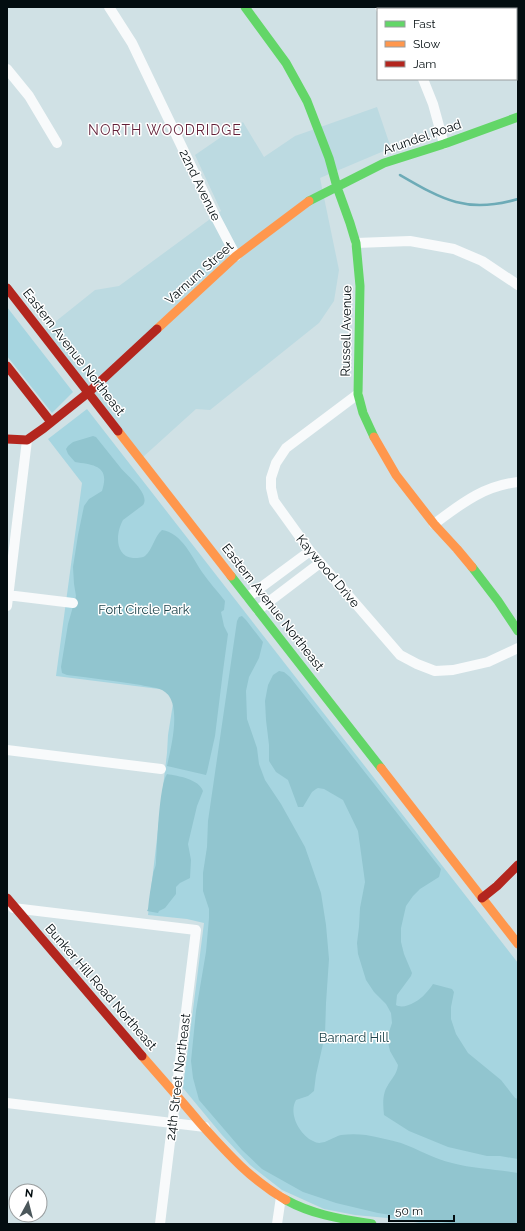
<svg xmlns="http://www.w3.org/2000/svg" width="525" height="1231" viewBox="0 0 525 1231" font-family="Raleway,sans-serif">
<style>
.built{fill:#bcdae1}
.green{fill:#a6d5e0}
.forest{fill:#91c5cf}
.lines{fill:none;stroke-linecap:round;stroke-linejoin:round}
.stream{stroke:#6dabb7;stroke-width:2.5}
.street{stroke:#f8fafb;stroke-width:10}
.fast{stroke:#63d668;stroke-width:9}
.slow{stroke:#ff974d;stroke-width:9}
.jam{stroke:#b3261e;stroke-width:9}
.labels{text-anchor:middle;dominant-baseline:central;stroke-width:3;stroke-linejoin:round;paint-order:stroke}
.street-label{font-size:13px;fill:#030d10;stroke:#fff}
.park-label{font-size:13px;fill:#1e444b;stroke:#fff}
.neighbourhood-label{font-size:14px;letter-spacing:1px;fill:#621f37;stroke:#fff}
</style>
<rect width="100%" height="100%" fill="#d0e1e5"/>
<path class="built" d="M377,107L391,148L320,178L339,270L334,301L319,323L210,410L196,409L143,457L45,330L95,290L119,286L221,211L195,155L243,122L264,157L295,136Z"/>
<path class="green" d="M7,307L73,392L52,413L7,356Z
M87,409L518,963V1224H427L387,1218L355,1215L324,1209L282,1190L250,1165L222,1135L183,1088L204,923L187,919L148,915L167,753L168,735L175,691L56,676L82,483L48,439Z"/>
<path class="forest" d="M93,436L96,437C104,447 112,457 120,467C126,475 151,494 143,505L123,520C116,532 114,556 133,558C136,558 142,558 145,556C153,549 154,537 162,530C182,533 192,557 202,572C209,582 218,592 225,601L224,610L221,612L224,626L228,634L223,671L215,736L207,772L206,775L167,766C171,748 180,712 169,696C168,694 166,693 165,692C159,687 148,687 141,685C116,681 92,678 67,675L62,673L61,667L68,624L76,596L74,584L73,567L78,535L84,506L89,499L102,491C110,466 95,465 75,462L68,454L66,449L68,446L73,442Z
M242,616L246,620L263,642L259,658L249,677L246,691L247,719L257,748L259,764L265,780L281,804L305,847L321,893L326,925L329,959L326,1003L325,1035L316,1075L314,1091L308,1096L296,1100C288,1114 300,1135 313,1141C322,1147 332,1137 341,1135C349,1134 358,1134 366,1135C378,1137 390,1140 401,1143C418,1149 434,1159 452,1163C474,1169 496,1169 518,1173V1224H457L411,1218L378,1213L336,1203L303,1192L262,1169L242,1150L199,1100L193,1078L191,1061L196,1011L206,952L209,918V909L203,891V873L207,847L208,821L237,621L239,617Z
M279,671L284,672L290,677L441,869L439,877L420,889L413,896L406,906L401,928V942L404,954L412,973L411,976L397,995L396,1005C404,1010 419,1001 425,994C428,991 431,987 433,984L452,989L454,992L451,1007V1019L456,1034L468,1053L501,1080L515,1098L518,1099V1159L500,1156H487L448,1147L409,1131L384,1115C383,1105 382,1094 388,1085C392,1078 397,1074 398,1065L390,1051L388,1042L389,1032L392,1023L391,1013L386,1004L374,992L366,980L358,954L357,943L359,927L360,908L365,882L358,831L343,800L324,789L318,788L316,789L312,792L303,807H298L288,780L276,772L269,761V745L266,720L265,701L268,685L273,675Z
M167,774C178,776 199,779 203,791L197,806L188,844L191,860L190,878L180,883L176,887V894L165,908L159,911L158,913L147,911L148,909C149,897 151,886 153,875C153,871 156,867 156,863C157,846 159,785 167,774Z"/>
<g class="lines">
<path class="stream" d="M400,175C443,200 467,214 518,199"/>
<path class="street" d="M109,7L132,43L216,218L236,256
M380,7L381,9
M506,7L507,9
M516,39L518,46
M7,69L29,96L57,143
M423,79L433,104L444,144
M356,243L410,241L454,249L482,261L518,285
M358,394L286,448L276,463L271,478V488L274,501L310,551L400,655L417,664L435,671L453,670L488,662L518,648
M434,524C461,504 483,486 518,482
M7,595L73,603
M248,597L310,551
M7,606L27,440
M258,610L320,563
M7,750L161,769
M13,908L196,930L160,1224
M7,1103L205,1127
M277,1224L281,1197"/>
<path class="fast" d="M245,7L286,63L307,101L329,158L337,187L350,223L356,243L360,286L358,394L363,413L374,437
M309,201L384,163L444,144L518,117
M472,567L498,601L518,631
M231,576L381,768
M286,1200C313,1215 342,1219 372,1224"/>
<path class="slow" d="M157,329L236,256L309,201
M118,431L231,576
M374,437L396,475L434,524L457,549L472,567
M381,768L518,944
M142,1056C161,1078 181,1100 200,1123C227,1153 251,1180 286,1200"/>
<path class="jam" d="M7,288L118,431
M7,366L51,422
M7,439L27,440L44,428L89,392L157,329
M7,898L142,1056
M482,898L497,886L518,865"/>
</g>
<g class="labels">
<g class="street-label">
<text transform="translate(422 137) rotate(-19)">Arundel Road</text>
<text transform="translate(200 185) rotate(64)">22nd Avenue</text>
<text transform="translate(199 273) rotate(-42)">Varnum Street</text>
<text transform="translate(346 331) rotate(-89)">Russell Avenue</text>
<text transform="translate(74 352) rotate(52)">Eastern Avenue Northeast</text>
<text transform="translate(328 571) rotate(50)">Kaywood Drive</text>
<text transform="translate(273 607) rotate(52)">Eastern Avenue Northeast</text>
<text transform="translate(101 987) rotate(49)">Bunker Hill Road Northeast</text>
<text transform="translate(178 1077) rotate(-83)">24th Street Northeast</text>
</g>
<g class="park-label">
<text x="144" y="609">Fort Circle Park</text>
<text x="354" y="1037">Barnard Hill</text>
</g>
<g class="neighbourhood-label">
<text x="165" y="130">NORTH WOODRIDGE</text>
</g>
</g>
<rect width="525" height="1231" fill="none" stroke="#030d10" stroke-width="16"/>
<rect x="377" y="8" width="140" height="72" fill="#ffffff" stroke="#9a9e9f"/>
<rect x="385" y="21" width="20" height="6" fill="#63d668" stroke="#9a9e9f"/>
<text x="413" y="28" font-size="12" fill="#030d10">Fast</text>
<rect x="385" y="41" width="20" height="6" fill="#ff974d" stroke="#9a9e9f"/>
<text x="413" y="48" font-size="12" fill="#030d10">Slow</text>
<rect x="385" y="61" width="20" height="6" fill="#b3261e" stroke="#9a9e9f"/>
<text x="413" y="68" font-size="12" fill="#030d10">Jam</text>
<g transform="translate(28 1203) rotate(7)"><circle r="19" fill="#ffffff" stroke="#9a9e9f"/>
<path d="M0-3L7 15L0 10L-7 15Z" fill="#4b575b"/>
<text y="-6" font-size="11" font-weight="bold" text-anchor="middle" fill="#030d10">N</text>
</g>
<path d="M389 1215v6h65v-6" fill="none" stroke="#030d10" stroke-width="2"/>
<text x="395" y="1215" font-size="12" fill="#030d10" stroke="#ffffff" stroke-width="3" paint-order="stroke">50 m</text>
</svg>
